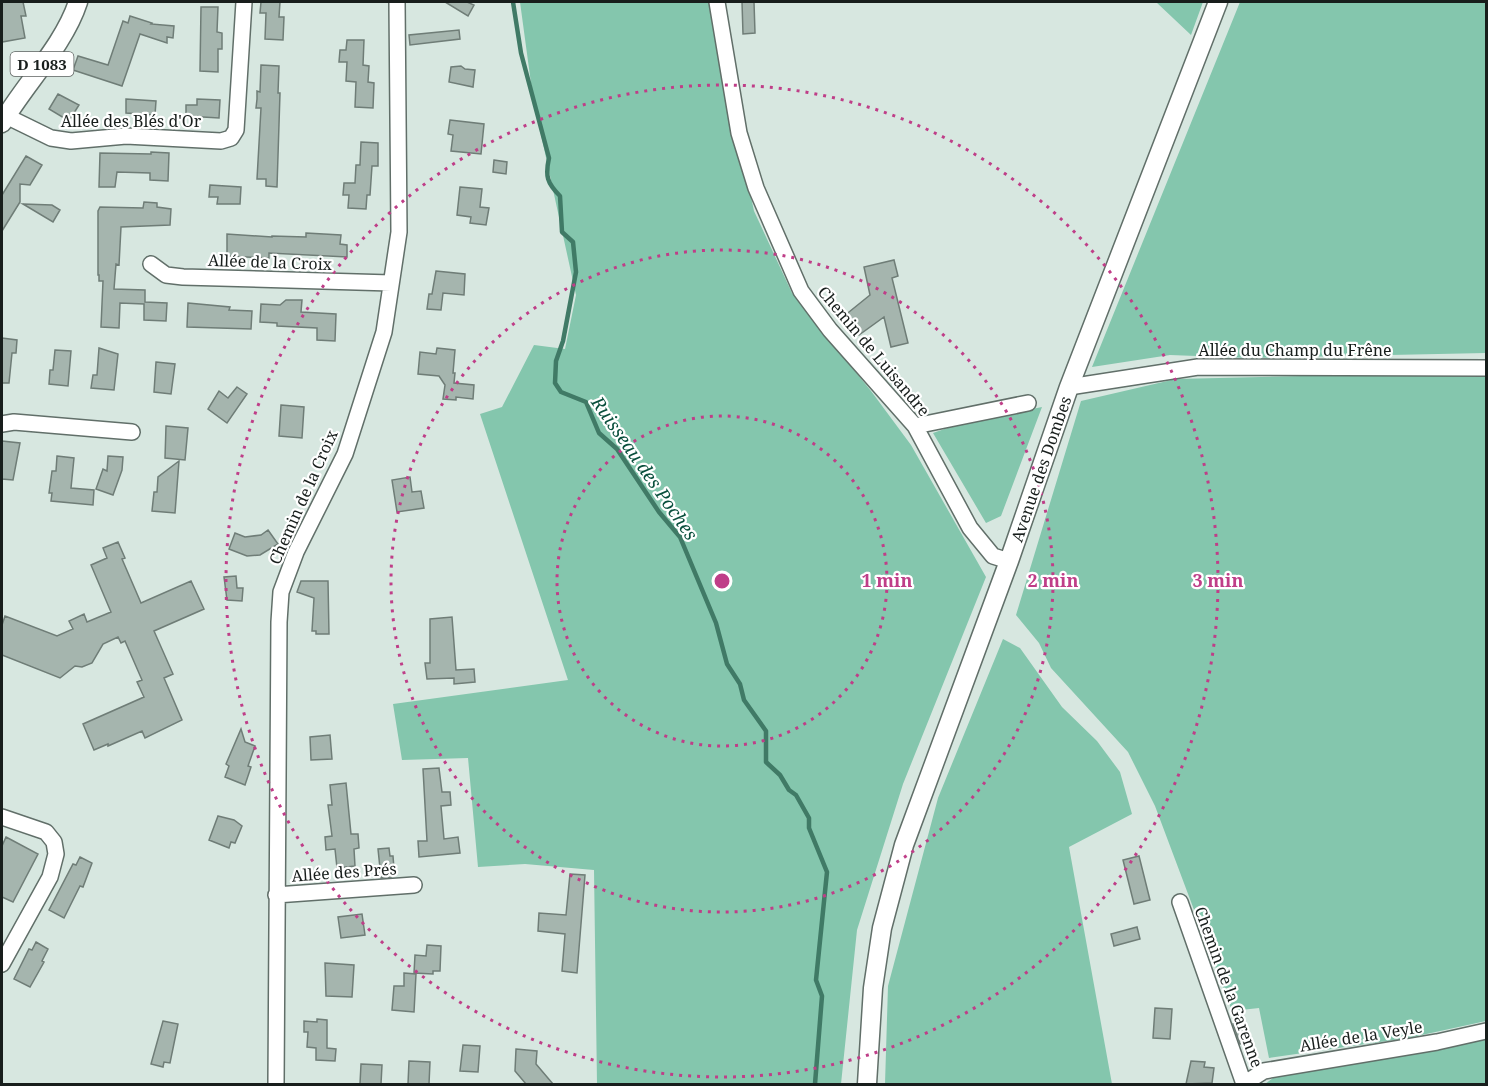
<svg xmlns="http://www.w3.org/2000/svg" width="1488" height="1086" viewBox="0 0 1488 1086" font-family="'Noto Serif',serif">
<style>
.green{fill:#84c6ad}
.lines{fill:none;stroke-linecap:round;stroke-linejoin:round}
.stream{stroke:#407a66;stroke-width:4.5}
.building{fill:#a5b5ae;stroke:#6f7d77;stroke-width:1.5}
.minor-casing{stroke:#616f69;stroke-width:18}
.major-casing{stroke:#616f69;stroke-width:21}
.minor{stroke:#fff;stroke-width:15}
.major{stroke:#fff;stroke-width:18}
.ring{fill:none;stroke:#bf3e88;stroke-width:3;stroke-dasharray:3 6}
.labels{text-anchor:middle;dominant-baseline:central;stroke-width:4.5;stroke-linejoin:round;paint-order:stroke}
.shield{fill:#fff;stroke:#5d6260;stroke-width:1.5}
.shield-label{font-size:15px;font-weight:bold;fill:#181e1c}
.street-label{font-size:16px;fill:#181e1c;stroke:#fff}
.water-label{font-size:18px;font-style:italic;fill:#094f3c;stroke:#fff}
.centre{fill:#bf3e88;stroke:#fff;stroke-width:3}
.ring-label{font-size:18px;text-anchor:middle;font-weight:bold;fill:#bf3e88;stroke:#fff;stroke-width:4.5;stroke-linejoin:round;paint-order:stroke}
</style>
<rect width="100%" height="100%" fill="#d7e7e0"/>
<path class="green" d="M520,2H715L738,136L754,211L792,293L871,391L911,445L986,577L903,784L857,930L841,1084H597L594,870L525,864L478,867L468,758L402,760L393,704L568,680L480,414L502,407L534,345L565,349L576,295L533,98Z
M1156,2H1203L1191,35Z
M1240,2H1486V353L1249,358L1170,355L1092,367Z
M1344,375H1486V1021L1408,1038L1269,1058L1259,1008L1232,1011L1155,806L1128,752L1051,668L1039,643L1016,615L1081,401L1176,379Z
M1042,407L1001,516L986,523L933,433L959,424Z
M1003,639L1020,648L1062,707L1097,741L1120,772L1132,814L1069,847L1112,1084H885L888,986L938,798Z
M1486,1037V1084H1265L1273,1078Z"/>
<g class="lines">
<path class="stream" d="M513,2L521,53L549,158C545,176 547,183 560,196L562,232L573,242L576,272L563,341L556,361L555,383L561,392L586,402L599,433L617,449L659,512L680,537L716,623L727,664L740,684L744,700L766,731V762L780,775L789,790L796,795L809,818V828L827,872L816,980L822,996L815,1084"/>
</g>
<path class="building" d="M2,2H23L26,16H21L25,38L2,42Z
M261,2H280L279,17H284L283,40L265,39L266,13H260Z
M445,2H467L474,5L468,16Z
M742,2H754L755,33L743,34Z
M201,7H218L217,32L222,33V49H218V72L200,71Z
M130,16L152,23L151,24L174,26L173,38L167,37V43L140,34L122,86L73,70L78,56L108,65L123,21L128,23Z
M459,30L460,39L410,45L409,35Z
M347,40H364L363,65L369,66L368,82L374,83L373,108L355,107L356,82L346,81L347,62H339L340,50H346Z
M261,65L279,66L278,93H280L277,187L266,186V179H257L261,108H256L257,99V91L260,92Z
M461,66L465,69L475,70L473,87L449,82L451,67Z
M58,94L79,105L69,121L49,109Z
M126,99L156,101L155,115L126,113Z
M197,99L220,100L219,118L186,116V105H197Z
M450,120L484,124L481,154L451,151L453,135L448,134Z
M361,142L378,143V166H372L370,195H367L366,209L348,208L349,195H343L344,183H355L356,165H360Z
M151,152L169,153L168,181L150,180V173L117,172L115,187H99L100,153L151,154Z
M26,156L42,165L30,185L20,184V202L2,231V195Z
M494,160L507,162L506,174L493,172Z
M210,185L241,187L240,204H217L218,197H209Z
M460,187L482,189L480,207L489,208L486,225L470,223L471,217L457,215Z
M144,202L157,203V207L171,209L170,225L121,227L119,265L116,264L114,289L145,290V302L167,303L166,321L144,320V304L120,303L119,328L101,327L103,281H99V275H98V211L100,207L143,208Z
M23,204L52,205L60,210L53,222Z
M306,233L341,235L340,244L347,245V257L269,253V258L227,256V234L272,237V236L306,237Z
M894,260L898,276L892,278L908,343L891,347L884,317L859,335L844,316L870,295L864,267Z
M436,271L465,274L464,295L443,293L441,310L427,309L429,294H432Z
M286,300H302L301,312L336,314L335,341L317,340V328L277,326V323L260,322L261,304L280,305Z
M188,303L230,307L229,310L252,311L251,329L187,327Z
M2,338L17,340L16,353H12L9,383H2Z
M99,348L118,354L114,390L91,388L93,375H97Z
M437,348L455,350L453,373H455L454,383L474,385L473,399L456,397V400L443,399L445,385L439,376L418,374L420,352L436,354Z
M55,350L71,351L68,386L49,384L50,370H53Z
M156,362L175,364L171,394L154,392Z
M237,387L247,394L227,423L208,409L219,391L228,398Z
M281,405L304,407L302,438L279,436Z
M166,426L188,428L185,460L165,458Z
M2,441L20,443L13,480L2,479Z
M57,456L74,458L71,488L94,490L93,505L51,501L52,493H49L52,471H56Z
M108,456L123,457L122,470L113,495L96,489L103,469L107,471Z
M179,461L175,513L152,511L154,492H157L158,477Z
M410,477L412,492L421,491L424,508L397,512L392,480Z
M268,530L278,544L260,555L247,556L229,549L235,533L245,537L261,535Z
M118,542L125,558L122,559L141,603L191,581L204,609L154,631L173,674L164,678L182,720L145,738L142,731L108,746V744L94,750L83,724L144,697L137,682L142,680L125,641L121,643L118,637L103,644L92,663L82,667L75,666L60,678L2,655V625L5,616L57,636L73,629L69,621L84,614L87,622L111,612L91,565L107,558L103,548Z
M236,576L237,588H243L242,601L227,600L224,577Z
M301,581H328L329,634H316V631H312L314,598L297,592Z
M452,617L456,670L474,669L475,682L454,684V678L427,679L425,663H430V619Z
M241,729L245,742L255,746L248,766L251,767L245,785L225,777L229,766L226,764Z
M330,735L332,759L311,760L310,737Z
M439,768L442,792H450L451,805L441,806L444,839L458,837L460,853L419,857L418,841H427L423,769Z
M346,783L351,834H358L359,848L354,849L355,866L337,868L335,849L326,850L325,837L332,836L328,805H332L330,785Z
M218,816L234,820L242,826L235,843L231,842L229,848L209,840Z
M6,837L38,854L13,902L2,897V846Z
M389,848L390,856H393L394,869H390L391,877L381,878L378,849Z
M1139,856L1150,900L1134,904L1123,860Z
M80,857L92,863L83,887L80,886L64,918L49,910L73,864L76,865Z
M570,874L585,875L577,973L562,971L565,934L538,931L539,913L566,915Z
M362,914L365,935L341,938L338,917Z
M1137,927L1140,939L1114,946L1111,934Z
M36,942L48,949L42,961L44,962L30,987L14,979L29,949L32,950Z
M427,945L441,946L440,971H433V974L414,973L415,955L426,956Z
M325,963L354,965L352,997L326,996Z
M404,973L416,974L414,1012L392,1010L394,986H404Z
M1155,1008L1172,1009L1170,1039L1153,1038Z
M317,1019L327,1020V1048L336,1049L335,1061L316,1060V1048L307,1047L308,1032H304V1021L317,1022Z
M1244,1020L1251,1039L1240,1044L1233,1024Z
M163,1021L178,1024L170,1063L164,1062L163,1067L151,1064Z
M463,1045L480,1046L478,1072L460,1071Z
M516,1049L537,1051L536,1064L553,1084H526L515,1071Z
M409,1061L430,1062L429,1084H408Z
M1191,1061L1205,1062L1204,1067L1214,1068L1212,1083L1186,1084Z
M361,1064L382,1065L381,1084H360Z"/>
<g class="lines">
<g class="minor-casing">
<path id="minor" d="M717,2L739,133L756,188L801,291L830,330L915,426L970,528L993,556L1009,561
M6,116L51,138L71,141L126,136L221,141L231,138L236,130L244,2
M151,264L166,275L183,277L391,283
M1069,387L1198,367L1486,368
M2,424L14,422L132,432
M915,426L1028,403
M2,817L46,832L54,842L56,854L50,877L2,964
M276,895L414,885
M1180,902L1244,1084
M1245,1083L1264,1071L1437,1042L1486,1031
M276,1084L279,622L281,592L296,552L345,454L384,332L399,232L397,2"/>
</g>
<g class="major-casing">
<path id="major" d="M2,123C25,84 64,45 78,2
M867,1084L873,988L882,928L904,845L1009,561L1069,387L1218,2"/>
</g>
<use href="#minor" class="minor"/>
<use href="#major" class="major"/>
</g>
<g class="ring">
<circle cx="722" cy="581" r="165"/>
<circle cx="722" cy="581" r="331"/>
<circle cx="722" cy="581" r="496"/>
</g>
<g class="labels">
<rect class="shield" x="10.5" y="52" width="63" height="24" rx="4.5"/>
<g class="shield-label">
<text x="42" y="64">D 1083</text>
</g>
<g class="street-label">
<text x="131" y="121">Allée des Blés d'Or</text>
<text transform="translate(270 262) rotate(2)">Allée de la Croix</text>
<text x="1295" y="350">Allée du Champ du Frêne</text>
<text transform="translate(874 351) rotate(50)">Chemin de Luisandre</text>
<text transform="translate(1041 469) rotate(-71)">Avenue des Dombes</text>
<text transform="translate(303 497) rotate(-66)">Chemin de la Croix</text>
<text transform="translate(344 872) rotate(-4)">Allée des Prés</text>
<text transform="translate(1229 987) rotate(70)">Chemin de la Garenne</text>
<text transform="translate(1361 1036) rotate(-9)">Allée de la Veyle</text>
</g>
<g class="water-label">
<text transform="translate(645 468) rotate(55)">Ruisseau des Poches</text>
</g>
</g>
<circle cx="722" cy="581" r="9" class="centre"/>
<g class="ring-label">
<text x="887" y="587">1 min</text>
<text x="1053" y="587">2 min</text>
<text x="1218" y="587">3 min</text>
</g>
<rect width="1488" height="1086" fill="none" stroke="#181e1c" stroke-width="6"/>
</svg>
